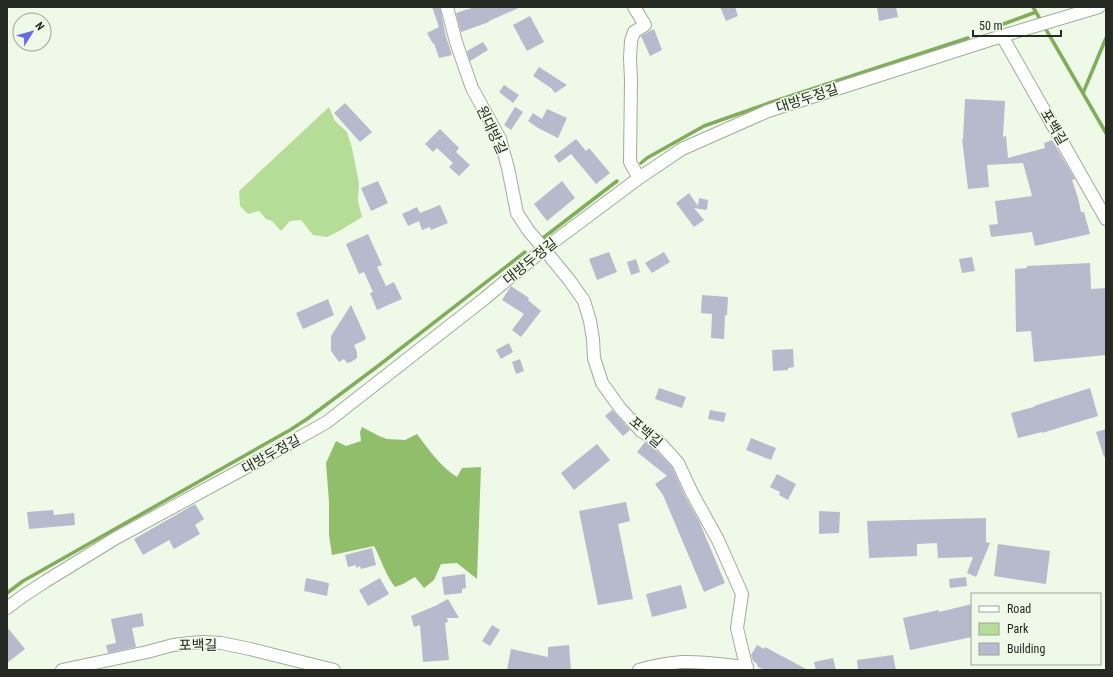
<svg xmlns="http://www.w3.org/2000/svg" width="1113" height="677" viewBox="0 0 1113 677" font-family="'Roboto Condensed','Noto Sans KR',sans-serif">
<style>
.green{fill:#b6dd97}
.forest{fill:#91be6b}
.lines{fill:none;stroke-linecap:round;stroke-linejoin:round}
.stream{stroke:#81ad5b;stroke-width:3.5}
.building{fill:#b7bacd}
.street-casing{stroke:#a2ac9b;stroke-width:14}
.street{stroke:#fff;stroke-width:12}
.labels{text-anchor:middle;dominant-baseline:central;stroke-width:3;stroke-linejoin:round;paint-order:stroke}
.street-label{font-size:14px;fill:#252922;stroke:#eef9e7}
</style>
<rect width="100%" height="100%" fill="#eef9e7"/>
<path class="green" d="M329,107L335,121L347,132L352,148L359,183L358,201L362,217L341,230L327,237L313,235L301,220L290,221L281,231L272,221L266,219L259,211L248,214L240,206L239,191Z"/>
<path class="forest" d="M362,427L379,436L387,439L405,440L417,434C429,450 440,466 457,477L462,468L481,467L477,579L457,563L441,564L434,580L424,588L415,577L403,584L395,587C386,576 381,559 374,546L332,555L329,535V502L326,463L336,441L346,446L361,441L360,432Z"/>
<g class="lines">
<path class="stream" d="M1033,7L1106,133
M998,26L1036,12
M1083,93L1106,38
M641,163L647,158L704,126L772,102L968,38
M543,238L617,181
M7,593L23,581L290,430L307,419L378,366L525,252"/>
</g>
<path class="building" d="M432,7H440L446,37L452,55L439,58L434,43L433,44L427,33L439,27Z
M475,7H521L489,21V22L461,32L456,13Z
M720,7H735L738,16L726,21Z
M877,7H896L898,17L879,21Z
M530,16L544,42L527,51L513,25Z
M654,29L662,50L650,56L641,36Z
M483,42L488,50L470,61L467,51Z
M539,67L567,85L555,93L551,88L533,76Z
M504,85L519,95L513,103L499,92Z
M965,99L1005,101L1003,137L1006,136L1008,158L1045,148L1044,143L1052,140L1075,179L1072,180L1078,198L1081,212H1084L1090,234L1035,246L1032,232L991,237L989,225L998,224L995,201L1032,196L1023,163L987,165L989,187L968,189L962,139H963Z
M345,103L372,132L360,142L334,113Z
M515,107L523,112L511,130L504,125Z
M547,109L567,118L558,138L538,128L528,121L533,113L542,119Z
M440,129L459,148L456,152L470,165L459,176L449,167L453,163L437,148L433,152L425,144Z
M576,139L586,151L589,148L610,173L596,184L571,154L559,163L554,156Z
M378,181L388,203L371,211L361,188Z
M562,181L575,198L547,221L534,204Z
M689,193L698,206L699,198L708,200L707,210L694,208L704,220L694,227L676,203Z
M440,205L448,223L431,230L430,227L422,230L419,221L408,226L402,214L417,207L420,213Z
M368,234L382,265L377,267L386,286L394,282L402,299L377,310L370,293L373,292L364,272L359,274L346,244Z
M609,252L617,272L597,280L589,259Z
M664,252L670,262L652,273L645,263Z
M972,257L975,271L962,273L959,259Z
M636,259L640,272L631,275L627,262Z
M1090,263L1091,289L1106,288V355L1034,362L1031,331L1016,332L1015,269L1027,268V266Z
M511,286L529,298L528,300L541,311L521,337L512,330L524,314L502,300Z
M702,295L728,297L727,315H725L724,339L711,338L712,314L701,313Z
M328,299L334,315L303,329L296,313Z
M351,305L366,338L365,339V340L354,345L357,352V358L351,362L347,363L344,359L339,362L331,351V336Z
M509,343L513,352L501,359L496,350Z
M793,349L794,367L788,368V370L773,371L772,350Z
M520,359L524,371L516,374L512,362Z
M659,388L686,397L682,408L655,399Z
M1090,388L1098,416L1042,433V432L1018,438L1011,413L1034,407V406Z
M612,410L630,430L623,436L605,416Z
M710,410L726,413L724,422L708,419Z
M1106,429V457H1104L1096,432Z
M751,438L776,448L771,460L746,450Z
M645,442L653,447L672,467L685,496L699,521L725,583L704,592L663,495L655,484L667,476L637,452Z
M597,444L610,460L574,490L561,473Z
M777,474L796,484L788,500L779,495L780,492L770,487Z
M626,502L630,521L618,524L633,599L598,605L579,511Z
M195,504L204,519L195,525L200,534L174,549L169,540L143,555L134,539Z
M53,510L54,515L74,513L75,525L29,529L27,512Z
M819,511L840,512L839,533L819,534Z
M986,518V542L990,543L976,577L967,573L973,557L938,558L937,543L917,544V556L869,558L867,521Z
M998,544L1050,551L1046,584L994,576Z
M372,548L376,565L361,569L360,566L356,568V565L348,567L345,555Z
M465,574L466,588L462,589V593L444,595L442,577Z
M966,577L967,586L950,588L949,579Z
M306,578L329,583L327,596L304,591Z
M380,578L389,594L368,606L359,590Z
M681,585L687,608L652,617L646,594Z
M448,599L459,618H447L448,622L445,623L449,660L423,662L420,625L414,627L411,616L435,606Z
M972,604V637L910,650L903,618L939,610V612Z
M142,613L144,626L132,628L136,647L108,653L106,645L116,643L111,619Z
M492,625L500,630L490,646L482,641Z
M7,627L25,649L7,663Z
M569,645L571,670H507L511,649L548,657V647Z
M757,645L764,649L765,647L808,670H765L758,667L757,664L753,661L751,655Z
M893,655L896,670H858L857,660Z
M833,658L836,670H816L814,662Z"/>
<g class="lines">
<g class="street-casing">
<path id="street" d="M447,7L456,42L472,88L500,139L508,168L517,213L528,230L544,249L570,281L584,301L590,321L593,339L594,358L602,383L620,408L641,431L658,441L678,463L692,493L718,540L742,594L737,628L747,670
M634,7L645,25L634,32L631,41L630,58L631,80L630,162L639,178
M1002,36L1106,219
M7,608L23,596L46,581L116,538L254,463L327,422L484,299L544,249L639,178L682,149L768,111L1002,36L1099,7
M62,670L147,652L173,645L190,643L204,642L221,643L250,649L334,670
M639,670C652,666 668,663 682,662C703,661 725,665 747,667"/>
</g>
<use href="#street" class="street"/>
</g>
<g class="labels">
<g class="street-label">
<text transform="translate(807 98) rotate(-18)">대방두정길</text>
<text transform="translate(1054 127) rotate(60)">포백길</text>
<text transform="translate(492 130) rotate(65)">원대방길</text>
<text transform="translate(530 261) rotate(-39)">대방두정길</text>
<text transform="translate(646 432) rotate(41)">포백길</text>
<text transform="translate(271 454) rotate(-29)">대방두정길</text>
<text transform="translate(198 645) rotate(-1)">포백길</text>
</g>
</g>
<rect width="1113" height="677" fill="none" stroke="#252922" stroke-width="16"/>
<rect x="971" y="593" width="130" height="72" fill="#eef9e7" stroke="#9ea698"/>
<rect x="979" y="606" width="20" height="6" fill="#ffffff" stroke="#9ea698"/>
<text x="1007" y="613" font-size="12" fill="#252922">Road</text>
<rect x="979" y="623" width="20" height="12" fill="#b6dd97" stroke="#9ea698"/>
<text x="1007" y="633" font-size="12" fill="#252922">Park</text>
<rect x="979" y="643" width="20" height="12" fill="#b7bacd" stroke="#9ea698"/>
<text x="1007" y="653" font-size="12" fill="#252922">Building</text>
<g transform="translate(32 32) rotate(53)"><circle r="19" fill="#eef9e7" stroke="#9ea698"/>
<path d="M0-3L7 15L0 10L-7 15Z" fill="#666ae3"/>
<text y="-6" font-size="11" font-weight="bold" text-anchor="middle" fill="#252922">N</text>
</g>
<path d="M973 30v6h88v-6" fill="none" stroke="#252922" stroke-width="2"/>
<text x="979" y="30" font-size="12" fill="#252922" stroke="#eef9e7" stroke-width="3" paint-order="stroke">50 m</text>
</svg>
